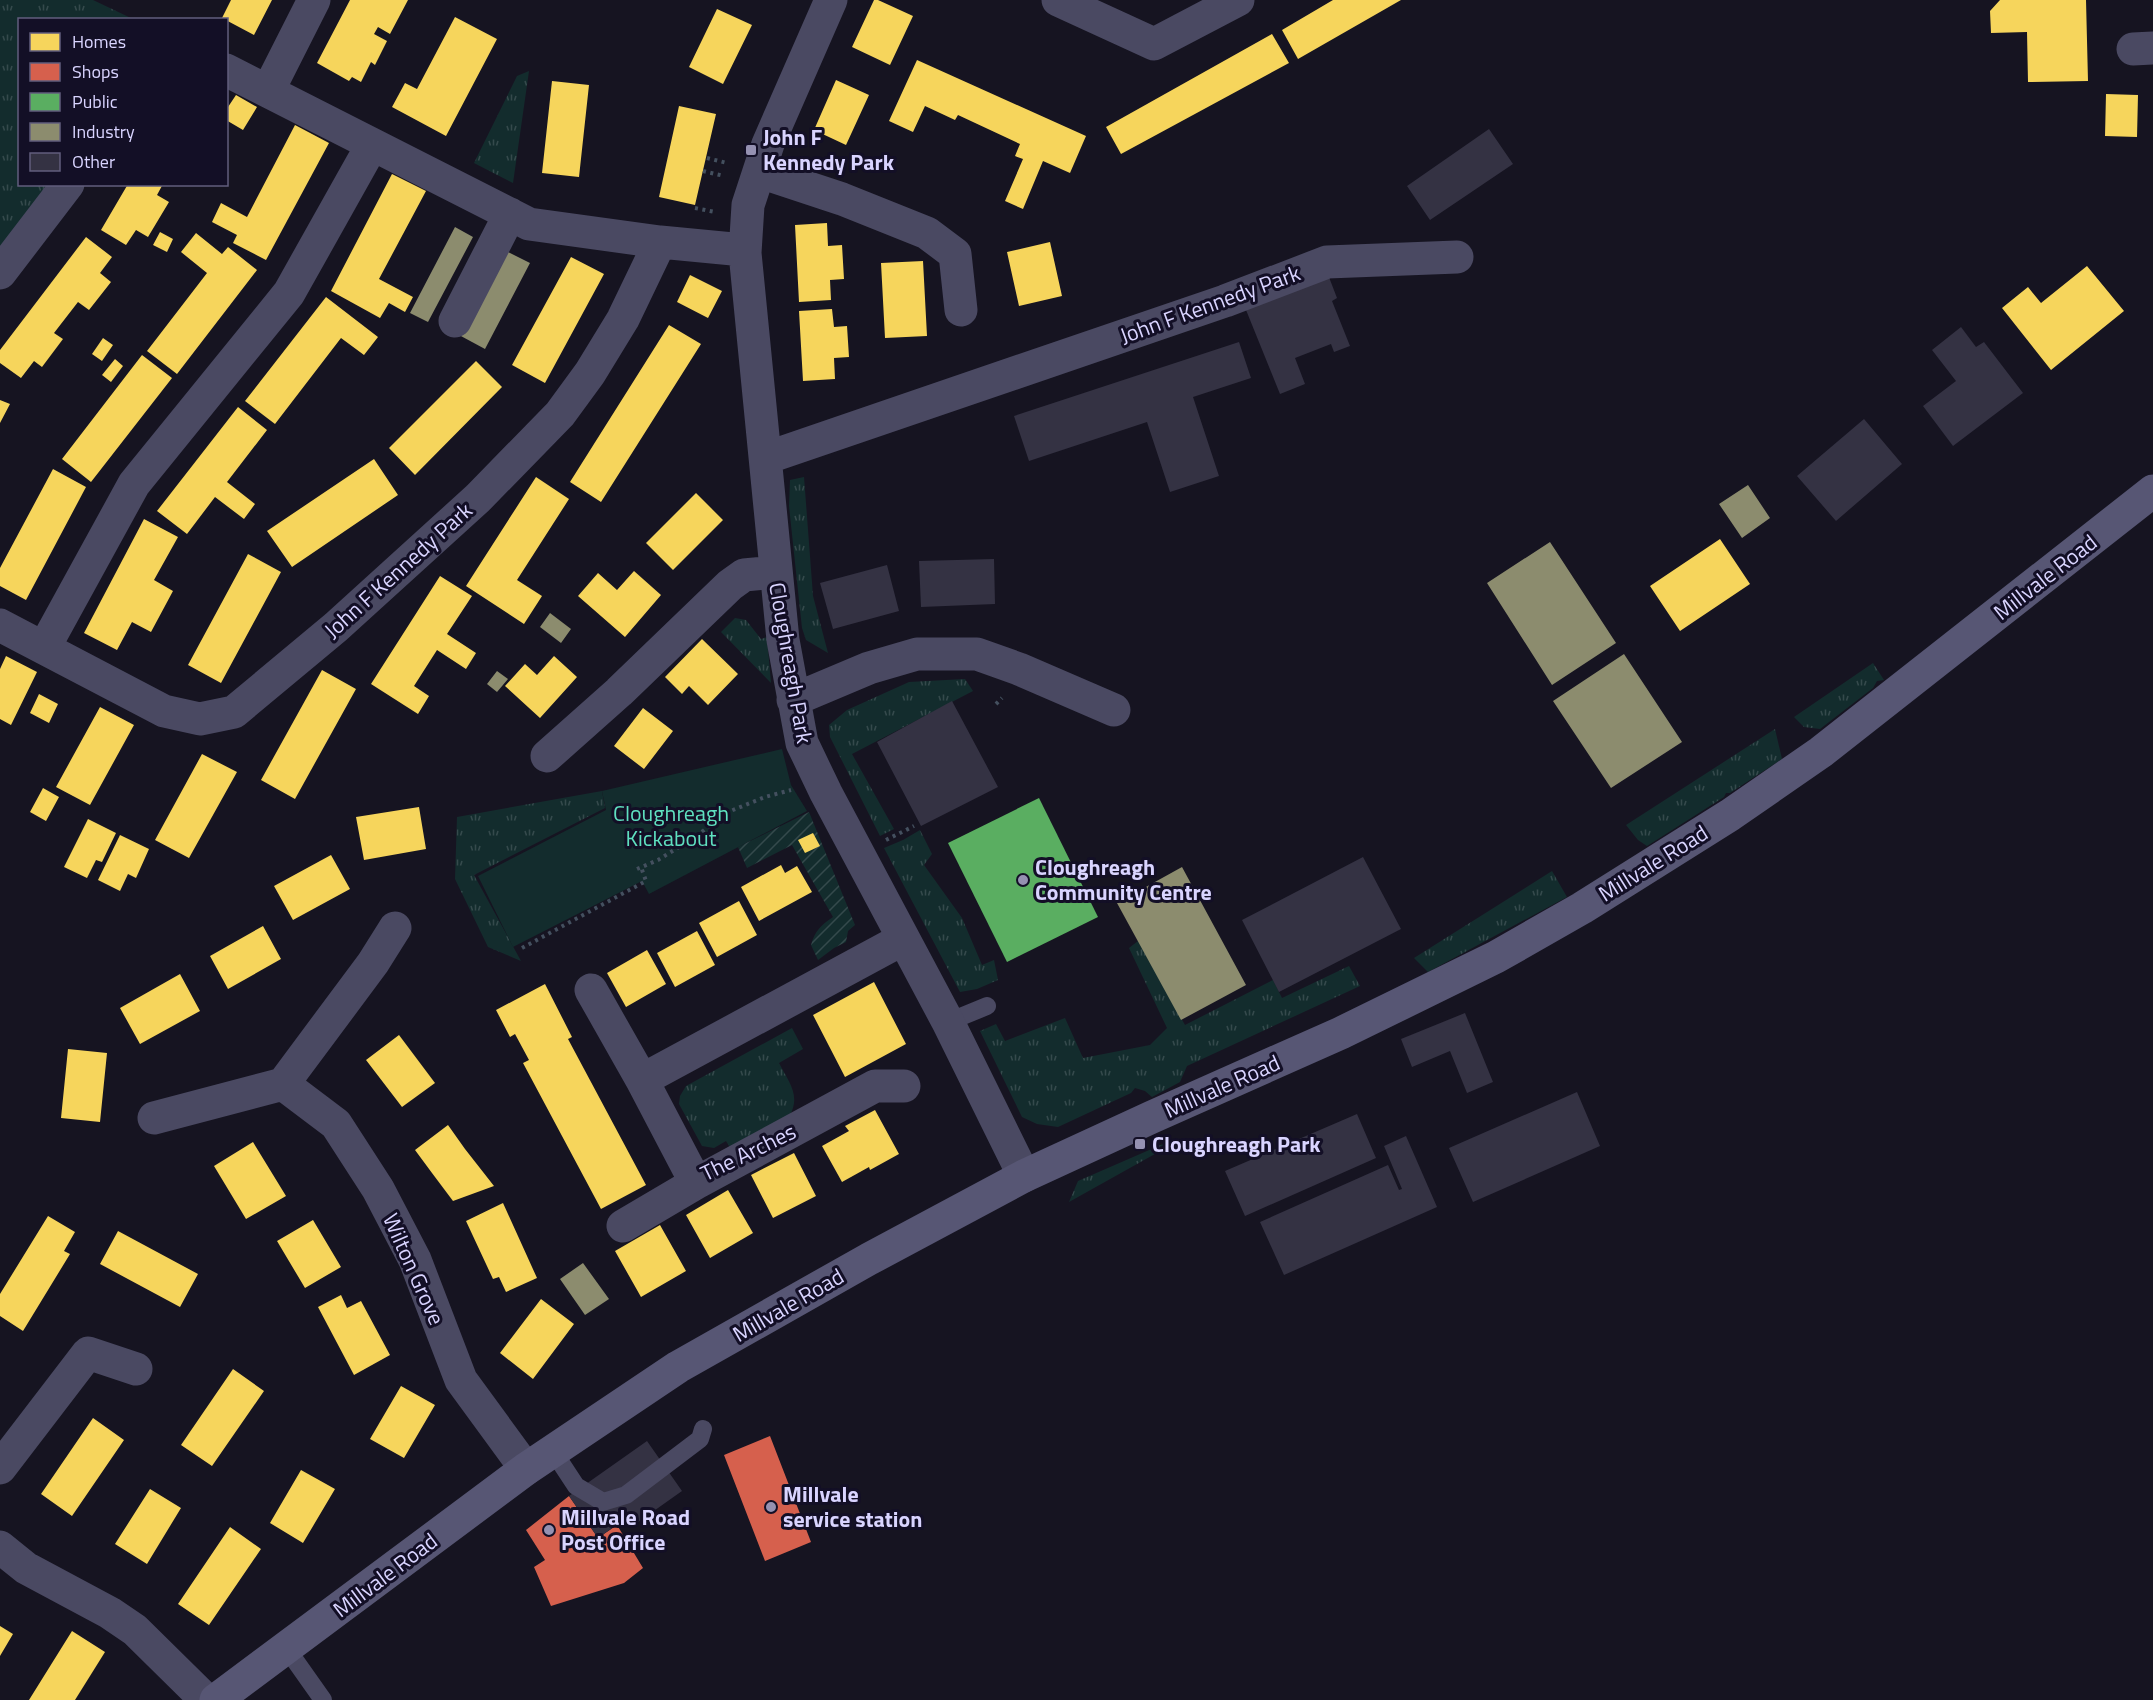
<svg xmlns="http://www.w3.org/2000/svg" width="2153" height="1700" viewBox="0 0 2153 1700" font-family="'Titillium Web',sans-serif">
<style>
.grass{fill:url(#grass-tufts)}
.park{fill:#132c2d}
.garden{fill:url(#garden-furrows)}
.homes{fill:#f6d55c}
.shops{fill:#d6604d}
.public{fill:#5aae61}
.industry{fill:#8c8c6e}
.building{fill:#343243}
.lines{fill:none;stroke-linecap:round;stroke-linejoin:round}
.path{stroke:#44505f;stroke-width:4;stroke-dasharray:3 4.5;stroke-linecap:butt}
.lane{stroke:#4a4962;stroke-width:18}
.street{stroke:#4a4962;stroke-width:33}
.secondary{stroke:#575674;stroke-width:33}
.poi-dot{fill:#9591b1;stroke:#130f26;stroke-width:2}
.labels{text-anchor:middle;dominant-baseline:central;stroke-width:6;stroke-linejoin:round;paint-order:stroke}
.poi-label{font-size:22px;font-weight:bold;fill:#d9d4ff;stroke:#130f26;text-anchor:start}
.street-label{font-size:22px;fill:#d9d4ff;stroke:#130f26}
.park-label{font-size:22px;fill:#5fe0c0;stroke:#130f26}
</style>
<defs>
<pattern id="grass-tufts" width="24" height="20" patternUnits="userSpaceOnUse" patternTransform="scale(1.5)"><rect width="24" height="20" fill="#132c2d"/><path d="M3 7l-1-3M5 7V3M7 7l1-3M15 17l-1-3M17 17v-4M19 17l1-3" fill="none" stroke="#354a4c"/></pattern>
<pattern id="garden-furrows" width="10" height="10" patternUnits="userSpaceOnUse" patternTransform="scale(1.5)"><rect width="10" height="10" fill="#132c2d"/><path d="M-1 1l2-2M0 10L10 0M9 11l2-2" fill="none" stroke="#354a4c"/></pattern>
</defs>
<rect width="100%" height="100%" fill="#161421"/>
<path class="grass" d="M0,0H93L133,19L20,20V184L52,185L0,254Z
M529,71L513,183L474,163L517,76Z
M804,477L813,596L828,653L806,640L802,628L789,506L790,480Z
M735,618L746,620L761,639L767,637L771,683L721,632Z
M1873,663L1884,680L1877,681L1873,688L1820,729L1804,727L1794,717Z
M965,679L973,691L852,754L894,829L880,836L830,737L829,725L847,710L909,682Z
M1775,729L1782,759L1730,793H1726L1724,797L1647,846L1638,840L1626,825Z
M602,791L605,808L474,875L521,961L488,947L455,879L457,817Z
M920,830L932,854L924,865L962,918L982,965L994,960L998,980L977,989L960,992L884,848L903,840Z
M1552,871L1567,897L1428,972L1414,958Z
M1138,941L1185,1025L1273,980L1282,998L1349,966L1360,986L1187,1066L1180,1082L1152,1097L1145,1091L1135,1088L1131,1093L1058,1127L1037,1124L1022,1117L980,1031L996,1024L1005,1041L1065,1018L1083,1058L1150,1045L1167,1028L1129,948Z
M792,1028L803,1049L779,1063C788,1081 801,1095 790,1115L731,1149L726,1141L714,1148L702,1146L679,1104L680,1096L686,1086Z
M1170,1141L1171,1145L1069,1202L1078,1181Z"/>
<path class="park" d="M782,749L791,785L807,811L649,894L642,881L513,947L478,876L606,810L602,791Z"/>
<path class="garden" d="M809,812L855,925L848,931L846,942L834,948L818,960L811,945C815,931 821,925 833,917L792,845L747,868L738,847Z"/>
<path class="homes" d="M231,0H272L254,35L222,18Z
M350,0H408L390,34L378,27L374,34L387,41L375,65L371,62L361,82L352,77L349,81L317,63Z
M874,0H878L913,16L890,65L852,47Z
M1333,0H1401L1298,59L1282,30Z
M2000,0H2086L2088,81L2028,82L2027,32L1991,33L1990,11Z
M717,9L752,25L723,84L689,67Z
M455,17L497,39L446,136L392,107L405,83L417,89Z
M1272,34L1289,63L1121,154L1106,127Z
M917,60L1086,136L1070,173L1043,161L1023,209L1005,201L1023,159L1015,156L1020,144L958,115L955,120L925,106L913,132L889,121Z
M836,80L869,95L846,145L814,130Z
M552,81L589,85L579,177L542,173Z
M2106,94L2138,95L2137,137L2105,136Z
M236,95L257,107L243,130L226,120V110Z
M679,106L716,114L695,205L659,197Z
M295,125L329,143L266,260L233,243L237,235L212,222L221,203L247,217Z
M392,174L426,191L379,279L413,297L405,312L389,303L380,318L331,291Z
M128,184H163L157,195L169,202L148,237L136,230L126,245L101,230Z
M827,223L828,246L842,245L844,279L830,280L831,300L799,302L795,225Z
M160,232L173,239L167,252L153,245Z
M196,233L222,254L228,247L257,270L177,374L147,351L207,273L181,252Z
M86,237L112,257L100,273L111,282L89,310L78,302L54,333L63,339L42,367L34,361L21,378L0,363V350Z
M1050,242L1062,296L1019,306L1007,252Z
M571,257L604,274L545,383L512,365Z
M923,261L927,336L885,338L881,263Z
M2087,266L2124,311L2051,370L2002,308L2028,287L2041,303Z
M690,275L722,291L708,318L677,302Z
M326,297L378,337L364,355L341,338L275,424L245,401Z
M832,309L834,327L847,326L849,357L834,358L835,379L803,381L799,311Z
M669,325L701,344L601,502L570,482Z
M103,338L113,345L102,361L92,354Z
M142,355L172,378L91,482L62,459Z
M115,359L123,366L111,382L102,375Z
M476,361L502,387L415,475L389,448Z
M0,400L10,404L0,423Z
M238,407L267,430L227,482L255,504L244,519L215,497L187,534L157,511Z
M374,459L398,495L292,567L267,531Z
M53,469L86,487L26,600L0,586V568Z
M536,477L569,499L517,580L542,596L524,624L466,586Z
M696,493L723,520L673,570L646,543Z
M144,519L178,537L154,580L173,591L151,632L132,622L117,650L84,633Z
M1720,539L1750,584L1680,631L1650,586Z
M248,554L281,572L221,683L188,665Z
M634,571L661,595L625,637L578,596L598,573L617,590Z
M440,576L472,596L447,634L476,653L466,669L437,650L414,686L429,696L418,714L371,684Z
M702,639L738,674L708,705L689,686L682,694L665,677Z
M6,656L37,672L11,725L0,719V669Z
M554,656L577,677L540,718L505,686L525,664L537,675Z
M322,670L356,689L295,799L261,780Z
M39,694L58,704L49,723L30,713Z
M100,707L134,725L90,805L56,787Z
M643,708L673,731L644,769L614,746Z
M202,754L237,772L189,858L155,840Z
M43,788L59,797L46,821L30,812Z
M419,807L426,849L364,860L356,817Z
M88,819L116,833L102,862L96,860L87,878L64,867Z
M813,833L820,846L805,853L798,840Z
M120,835L149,849L136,878L128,874L120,891L98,880Z
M331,855L350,889L293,920L274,886Z
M781,865L785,873L797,866L812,892L759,921L741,887Z
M739,901L757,935L717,957L699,923Z
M263,926L281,959L228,989L210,956Z
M697,931L715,965L675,987L657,953Z
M647,950L666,984L626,1007L607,973Z
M180,974L200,1011L140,1044L120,1008Z
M874,982L906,1044L845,1077L813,1015Z
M545,984L572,1037L568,1039L646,1185L601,1209L523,1063L529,1060L515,1034L510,1037L496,1010Z
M399,1035L435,1083L402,1107L366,1060Z
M68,1049L107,1053L100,1122L61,1118Z
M875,1110L899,1154L870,1170L869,1167L842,1182L822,1146L849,1131L845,1126Z
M448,1125L465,1149L494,1186L453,1201L432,1173L415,1150Z
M253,1142L286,1196L246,1219L214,1166Z
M794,1153L816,1196L773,1218L751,1175Z
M728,1190L753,1233L710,1258L686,1215Z
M503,1203L537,1278L506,1292L499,1277L493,1279L466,1221Z
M48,1216L75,1232L64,1251L70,1254L23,1331L0,1316V1294Z
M313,1220L341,1267L305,1288L277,1241Z
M660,1225L686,1271L641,1297L615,1251Z
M118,1231L198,1274L180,1307L100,1264Z
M341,1295L347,1308L361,1301L390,1355L354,1375L318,1307Z
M541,1299L574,1324L533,1379L500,1353Z
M233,1369L264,1391L212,1466L181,1445Z
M401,1386L435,1405L404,1458L370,1439Z
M93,1418L124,1440L72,1516L41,1494Z
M301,1470L335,1489L303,1543L270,1523Z
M150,1489L181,1508L147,1564L115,1544Z
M230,1527L261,1549L209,1625L178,1604Z
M0,1626L13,1634L0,1656Z
M72,1631L105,1652L75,1700H29Z"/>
<path class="shops" d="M770,1436L811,1542L765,1561L724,1455Z
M569,1496L598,1538L617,1525L643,1568L624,1583L551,1606L534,1567L545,1560L526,1530Z"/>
<path class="public" d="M1039,798L1098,917L1007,962L948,843Z"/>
<path class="industry" d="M455,227L473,237L428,322L410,313Z
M504,250L530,263L485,349L459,335Z
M1748,485L1770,518L1742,538L1719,504Z
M1550,542L1616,643L1552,685L1487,583Z
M550,613L571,629L561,643L540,627Z
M1624,654L1682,742L1611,788L1553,701Z
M497,671L508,679L497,692L487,684Z
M1182,867L1246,985L1181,1020L1117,903Z
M583,1263L609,1299L585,1315L560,1279Z"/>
<path class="building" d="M1489,129L1513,164L1430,220L1407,186Z
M1327,272L1337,298L1332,301L1350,346L1334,352L1331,344L1295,358L1305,384L1280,394L1244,305Z
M1961,327L1976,347L1984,342L2023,393L1953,446L1923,406L1956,381L1932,350Z
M1239,342L1251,378L1193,397L1219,476L1170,492L1147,422L1029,461L1014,416Z
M1864,419L1902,464L1836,521L1797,476Z
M994,559L995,604L921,607L919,561Z
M887,565L899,611L833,629L820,583Z
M952,701L998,787L921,826L877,742Z
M1363,857L1401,929L1279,992L1242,920Z
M1465,1013L1493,1082L1467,1093L1450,1051L1412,1067L1401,1039Z
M1577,1092L1600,1146L1473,1202L1449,1148Z
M1357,1114L1376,1158L1245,1216L1225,1171Z
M1406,1136L1437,1207L1284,1275L1260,1222L1388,1165L1399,1190L1402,1189L1384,1146Z
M647,1441L682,1491L634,1525L628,1517L598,1538L569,1496Z"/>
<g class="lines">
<path class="path" d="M707,158L727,163
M703,171L724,176
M695,208L715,212
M996,704L1002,698
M886,840L914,826
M637,869L658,860L695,837L728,812L765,797L791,790
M522,948L646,881L641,867"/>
<path class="lane" d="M948,1022L987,1006
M553,1451L576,1486L603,1502L626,1495L700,1439L703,1429
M287,1649L323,1700"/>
<path class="street" d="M831,0L768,144L748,205L745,253L783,640L802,743L826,793L948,1022L1024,1176
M1058,0L1154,44L1238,0
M2133,49L2153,48
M226,70L529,224L660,242
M268,91L314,0
M760,172L842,199L927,233L955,254L961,310
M0,273L68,184
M455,321L510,214
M766,458L1225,301L1327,262L1457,257
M0,625L164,711L200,719L234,712L336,627L478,498L560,414L590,373L623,319L660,242L733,249L745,253
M44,648L134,484L289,293L372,145
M793,700L869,668L917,654H977L1019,669L1114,710
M547,756L619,692L730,585L744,575L775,572
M903,939L642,1080L696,1183L875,1086H904
M591,990L642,1080
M283,1084L336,1124L378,1189L415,1260L461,1380L526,1469
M154,1118L283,1084L373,963L395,928
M623,1226L696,1183
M0,1468L88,1353L136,1369
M0,1547L26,1568L110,1613L135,1630L206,1700"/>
<path class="secondary" d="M216,1700L526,1469L678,1367L869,1259L1024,1176L1152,1117L1341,1033L1496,957L1582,908L1730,815L1821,752L2153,491"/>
</g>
<g class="poi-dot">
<rect x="745" y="144" width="12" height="12" rx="3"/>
<circle cx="1023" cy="880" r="6"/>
<rect x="1134" y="1138" width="12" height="12" rx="3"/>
<circle cx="771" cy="1507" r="6"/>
<circle cx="549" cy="1530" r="6"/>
</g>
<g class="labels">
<g class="poi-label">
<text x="763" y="137">John F<tspan x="763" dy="25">Kennedy Park</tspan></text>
<text x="1035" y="867">Cloughreagh<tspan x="1035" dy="25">Community Centre</tspan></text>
<text x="1152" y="1144">Cloughreagh Park</text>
<text x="783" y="1494">Millvale<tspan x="783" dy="25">service station</tspan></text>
<text x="561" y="1517">Millvale Road<tspan x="561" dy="25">Post Office</tspan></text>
</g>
<g class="street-label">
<text transform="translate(1210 304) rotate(-20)">John F Kennedy Park</text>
<text transform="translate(398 570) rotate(-42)">John F Kennedy Park</text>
<text transform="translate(2045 577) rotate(-38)">Millvale Road</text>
<text transform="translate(791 663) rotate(80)">Cloughreagh Park</text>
<text transform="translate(1653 863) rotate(-32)">Millvale Road</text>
<text transform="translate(1222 1086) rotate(-24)">Millvale Road</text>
<text transform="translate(748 1152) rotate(-26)">The Arches</text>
<text transform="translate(414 1269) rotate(66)">Wilton Grove</text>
<text transform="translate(788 1305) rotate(-30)">Millvale Road</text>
<text transform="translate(385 1575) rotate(-37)">Millvale Road</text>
</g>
<g class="park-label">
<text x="671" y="813">Cloughreagh<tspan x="671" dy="25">Kickabout</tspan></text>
</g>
</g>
<rect x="18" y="18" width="210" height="168" fill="#130f26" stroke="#625e7d" stroke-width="1.5"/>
<rect x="30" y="33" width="30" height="18" fill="#f6d55c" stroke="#625e7d" stroke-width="1.5"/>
<text x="72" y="48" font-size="18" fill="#d9d4ff">Homes</text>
<rect x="30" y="63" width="30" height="18" fill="#d6604d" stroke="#625e7d" stroke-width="1.5"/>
<text x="72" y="78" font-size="18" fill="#d9d4ff">Shops</text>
<rect x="30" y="93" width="30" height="18" fill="#5aae61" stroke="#625e7d" stroke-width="1.5"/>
<text x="72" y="108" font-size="18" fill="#d9d4ff">Public</text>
<rect x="30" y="123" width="30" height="18" fill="#8c8c6e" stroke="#625e7d" stroke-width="1.5"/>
<text x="72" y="138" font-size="18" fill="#d9d4ff">Industry</text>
<rect x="30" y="153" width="30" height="18" fill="#343243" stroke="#625e7d" stroke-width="1.5"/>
<text x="72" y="168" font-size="18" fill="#d9d4ff">Other</text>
</svg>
